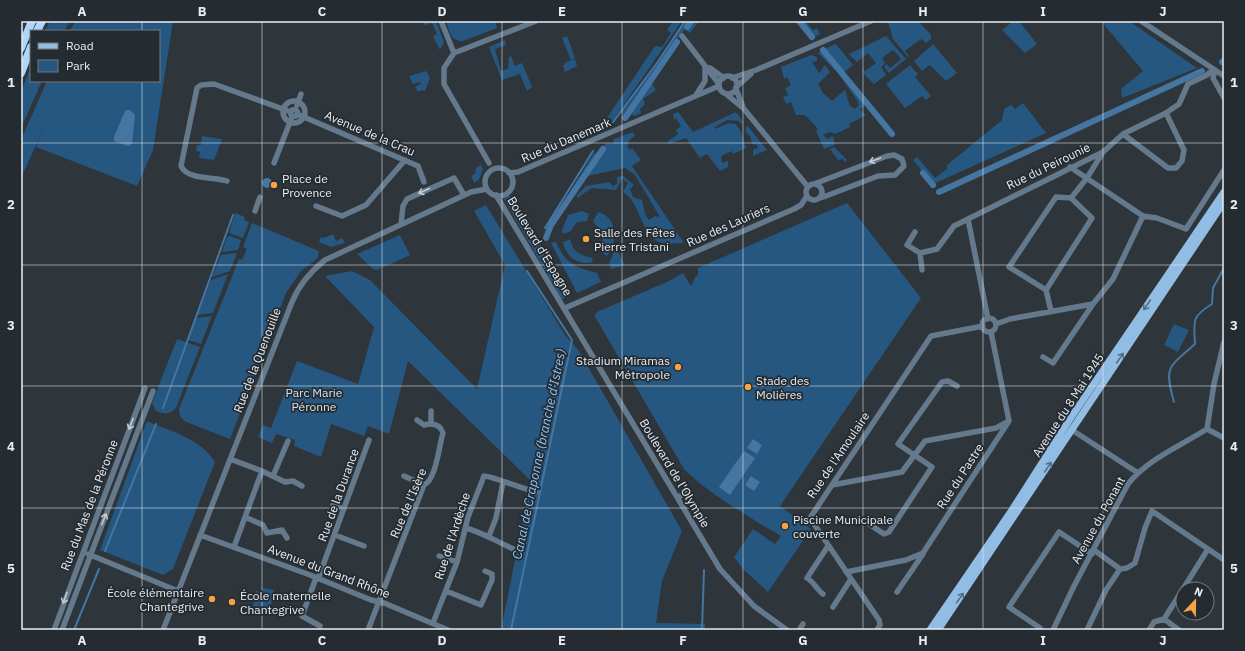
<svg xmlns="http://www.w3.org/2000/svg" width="1245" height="651" viewBox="0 0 1245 651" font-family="'IBM Plex Sans',sans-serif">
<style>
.green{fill:#265780}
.water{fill:#4576a1}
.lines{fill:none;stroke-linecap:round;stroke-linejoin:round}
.stream{stroke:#4576a1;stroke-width:2}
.canal{stroke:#4576a1;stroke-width:6}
.minor{stroke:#64798c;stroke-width:5.5}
.major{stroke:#91bce4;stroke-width:7}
.highway{stroke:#add6fc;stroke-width:8}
.oneway{stroke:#c1cbd3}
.oneway2{stroke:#556c82}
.grid{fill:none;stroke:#e9eef2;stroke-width:1;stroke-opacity:0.55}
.poi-dot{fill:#f5a345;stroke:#242b31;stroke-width:1.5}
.labels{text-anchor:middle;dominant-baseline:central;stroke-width:3.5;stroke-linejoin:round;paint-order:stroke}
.street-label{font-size:12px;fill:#e9eef2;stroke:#242b31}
.poi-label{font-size:12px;fill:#e9eef2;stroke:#242b31;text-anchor:start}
.park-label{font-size:12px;fill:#d6e4f1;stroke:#242b31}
.water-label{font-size:13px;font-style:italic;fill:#8ec6f9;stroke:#242b31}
.neatline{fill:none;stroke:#e9eef2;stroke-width:1.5}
.grid-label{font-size:13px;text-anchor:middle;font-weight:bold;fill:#e9eef2}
</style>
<rect width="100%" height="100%" fill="#2e353b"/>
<path class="green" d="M50,21H70L64,31H45Z
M75,21H173L153,150L137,186L36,147L44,128L21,178V140L47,81H159V31H70Z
M426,21H436L444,42L440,50L433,36L437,34L432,23L424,25L423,22Z
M446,21H495L497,28L463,41C451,42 449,30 446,21Z
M673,21H682L613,120L607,118L655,46L662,47L671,33L667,30Z
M686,21H690L624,116L621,112Z
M692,21H699L690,33L686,30Z
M800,21H805L813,30L817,28L820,34L813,38Z
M907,21L919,22L931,35V39L926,43L921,39L905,51L909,56L908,57L893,39L888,22Z
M1019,21L1037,44L1025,53L1002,30L1012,22Z
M1101,21H1129L1197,68L1122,98L1121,89L1143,71Z
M567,36L575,58L571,60L562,38Z
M886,36L906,59L889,73L884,67L886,64L890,68L901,59L893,50L882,58L885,63L881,67L886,75L874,84L863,73L862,68L865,71L876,63L868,53L857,62L849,54Z
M505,40L506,45L495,49L501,71L508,69L509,57L511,56L515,66L522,63L532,87L527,91L520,74L502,80L489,47Z
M836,44L853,65L843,73L824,49Z
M933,44L957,73L946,81L930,65L922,71L914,61Z
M822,51L863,101L864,106L860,110L866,115L849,124L850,127L835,134L830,132L823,135L827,139L833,136L835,145L824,149L816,131L818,129L805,115H796L791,102L786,104L783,97L788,95L785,88L791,85L787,77L784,79L781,67L811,55L817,57V61L812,62L819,73L825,65L830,72L818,84L823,93L832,101L845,90L850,106L855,109L859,105L857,100L837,72L818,53Z
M575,59L577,66L565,72L563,66L566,62Z
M910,65L918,74L915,77L931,96L926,100L922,96L905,108L886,84Z
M31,66V81H42L21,128V92Z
M426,71L430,78L425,91L422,90L418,92L415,87L421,84L420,82L413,84L409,76Z
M651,82L656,90L643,99L645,104L640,109L641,113L634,116L630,113Z
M1023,103L1046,133L933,184L913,160L917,157L935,178L948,168L946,166L1002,120L1004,109L1011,105L1015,109Z
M678,112L693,132L736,112L744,123H741L739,121L727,120L715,127V129L729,123L736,124L741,132L746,148L733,154L732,151L721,156L722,163L728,161V167L720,171L707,154L700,158L686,138L669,144L667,142L678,134L676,130L681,126L676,118L674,120L673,114Z
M747,125L767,150L753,156V150L758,148L757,145L752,144L750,136L745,131Z
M633,132L635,136L628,141L629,144L627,146L630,150L632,148L641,160L632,166L684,243C677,243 665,245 659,242C640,233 641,203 623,192L628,183L622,179L616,190L592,188L577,198V195L586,186L609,182L613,186L617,184V177L623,176L634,185L630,189L633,197L642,200L645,214L649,220L655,216L660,217L635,175L625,168L587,176L572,191L571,190L594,153H597L607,143L613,144L614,139Z
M202,136L222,139L214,160L199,158L200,152L196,151L197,145H201Z
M834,147L847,160L845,162L843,159L838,160L830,149Z
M481,165L483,169L479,180L474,183L471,176L475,174L476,168Z
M509,196L513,197L569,294L562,300L504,199Z
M847,203L921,298L780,506L811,529L768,592L743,569L734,557L753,529L775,544L781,536C772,530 763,526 754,520C730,505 704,489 684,469L594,315L597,312L669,281L683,273L691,286L696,276L698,275V268Z
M486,205L565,335L579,351L682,531L662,581L656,623L705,624V630H501L531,481L408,361L389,434L368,426L364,436L331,424L321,457L294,446L295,440L276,434L272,443L258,437L263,425L271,428L297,361L358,384L374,327L325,276L352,271L370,280L477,389L505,265L474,211Z
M582,211L589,214L587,221L577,222L571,231L563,234L562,230L568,215Z
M598,212C618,217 618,242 607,256L601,252C605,238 601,231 593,221Z
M235,213L245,217L244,220L249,222L243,238L229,233Z
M252,223L319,251L318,258L301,271L286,293L230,439L184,421L180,416L179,409L239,259L242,260L247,249L243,247Z
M333,234L336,241L342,238L345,243L331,247L319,242L321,237L324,238Z
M400,235L410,255L377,270L373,269L357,254Z
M230,236L241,240L238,250L222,252L227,237Z
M570,239C572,251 581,256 592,258L593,262C578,266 566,257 563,242Z
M556,242C566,264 575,267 597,273L601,282L577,293L551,243Z
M616,248L625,265L611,269L609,263Z
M237,253L230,271L212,277L221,255Z
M228,274L213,313L197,315L211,280Z
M212,316L201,344L188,340L196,318Z
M1174,324L1189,330L1178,352L1164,345Z
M177,339L200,347L176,408C170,415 164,414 156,411L152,403Z
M147,421C172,432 200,438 215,462L173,569L163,575L100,550Z
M263,588L274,590L269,613L259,611Z
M256,591L262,592L259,607L253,606Z"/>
<path class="water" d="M127,110H130L135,115L132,144L128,146L114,141V137L125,111Z
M262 183a5 5 0 1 1 10 0a5 5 0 1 1-10 0Z
M753,439L762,445L757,454L747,448Z
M744,451L755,458L730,495L719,487Z
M751,476L760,482L754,491L745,485Z"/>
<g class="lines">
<path class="stream" d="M613,122L657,63L685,21
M545,228L593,151
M1174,402C1164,366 1168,368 1195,344C1194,321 1191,317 1212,304L1213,288L1224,268
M163,408L233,215
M105,551L156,424
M74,630L99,569
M511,630L572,340L527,271
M702,630L704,570"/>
<path class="canal" d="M799,21L812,37
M687,27L691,21
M823,50L892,134
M1222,62L1224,61
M625,118L677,42
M923,173L933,185
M939,192L1202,71
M546,238L551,225L603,149"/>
<path class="minor" d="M441,21L454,53
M1141,21L1224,76
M682,36L719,84
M710,68L724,78
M1215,71L1213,78L1224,98
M719 85a9 9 0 1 1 18 0a9 9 0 1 1-18 0Z
M732,78L756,70L871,21
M736,87L751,74
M736,89L743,107
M726,94L744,109L808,187
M696,95L705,81V66
M283 112a11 11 0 1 1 22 0a11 11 0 1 1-22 0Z
M297,105L301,94
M290.5 113a3.5 3.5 0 1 1 7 0a3.5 3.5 0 1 1-7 0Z
M297,114L418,166L424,182
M1123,134L1168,168H1176L1182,161L1184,150L1166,113
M274,163L292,117
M489,163L444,84V68L454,53L536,21
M1070,167L1143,216L1157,218L1186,229L1224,170
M485 182a14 14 0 1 1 28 0a14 14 0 1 1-28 0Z
M509,173L518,172L719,86
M227,181C215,177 187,180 181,166L197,88L201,85L214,84L291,112
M814,184L887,156L894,155L902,159L904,166L895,175L878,176L826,196L819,198
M806 192a8 8 0 1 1 16 0a8 8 0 1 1-16 0Z
M496,195L720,569L754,606L787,630
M316,206L342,216L366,205L405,160
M255,211L260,197
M401,224L403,206L407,199L454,178L464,195
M915,232L907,245L920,253L937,249L954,226L968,219
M920,253L922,270
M1046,290L1092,218L1071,198L1087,178L1103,152
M565,308L794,209L801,205L807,196
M1051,311L1046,290L1009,267L1056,197L1071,198
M982 325a7 7 0 1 1 14 0a7 7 0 1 1-14 0Z
M988,319L968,219L1103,152L1123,134L1166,113L1179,104L1188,84L1207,75L1213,69
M996,324L1010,319L1093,304L1113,279L1143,216
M1043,357L1053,363L1093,304
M431,423V411
M1207,429L1214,384L1224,342
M1207,429L1224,438
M1072,430L1138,473
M230,459L262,471L234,547
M262,471L285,482L293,481L302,486
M273,476L288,441
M404,476L424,485
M832,485L902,472L925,441L996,428L1007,422
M678,498L687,490
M333,505L344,509
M245,517L263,525L267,533L282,530L287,538
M869,524L884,534L889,532L932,467L898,444L942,382L948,381L957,386
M466,528C484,533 499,543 516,550
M200,535L310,575L371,600L384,603L448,630
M335,535L364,546
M489,536L496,518L503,482
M1208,549L1224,560
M1094,550L1120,569L1127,568L1135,563L1145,528L1152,511L1208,549L1183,589
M88,554L178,591
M439,556L457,562
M846,572L906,560L923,553L1009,421L991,332
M316,578L302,616L320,626
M318,579L369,440
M446,591L481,605L492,580V574L485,571
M897,592L923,554
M823,594C817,590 815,583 807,578L828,546
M833,607L851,579
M433,623L457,562L468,517L484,476C488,475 527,490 536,492
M1040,628L1009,607L1059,532L1092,554
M54,630L145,388
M62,630L153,391
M163,630L292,302C299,285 310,272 325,260L471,192L487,189
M368,630L424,485C436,480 439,446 443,433C440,424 432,423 424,425L417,420
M799,630L803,624
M877,630L880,625L879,620L810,518L931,336L983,326
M1053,630L1074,586L1128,484C1148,459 1180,446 1207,429
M1087,630L1106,590L1120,569
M1149,630L1154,622L1164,619
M1179,630L1164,619L1183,589"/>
<path class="major" d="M930,630L1012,510L1070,419L1224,192
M938,630L1224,202"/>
<path class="highway" d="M37,31L42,21
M21,48L32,21
M21,73L31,47"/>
</g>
<defs><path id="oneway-shaft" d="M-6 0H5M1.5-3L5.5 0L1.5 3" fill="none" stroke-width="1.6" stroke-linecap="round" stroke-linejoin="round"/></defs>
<g class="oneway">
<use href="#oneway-shaft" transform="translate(875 160) rotate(160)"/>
<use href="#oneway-shaft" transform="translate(424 191) rotate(156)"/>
<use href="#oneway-shaft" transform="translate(131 424) rotate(111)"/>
<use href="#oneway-shaft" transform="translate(104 519) rotate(-69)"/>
<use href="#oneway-shaft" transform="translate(65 598) rotate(110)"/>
</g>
<g class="oneway2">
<use href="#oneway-shaft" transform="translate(1147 305) rotate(124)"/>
<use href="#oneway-shaft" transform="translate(1120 358) rotate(-56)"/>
<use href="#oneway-shaft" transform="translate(1048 467) rotate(-56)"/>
<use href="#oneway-shaft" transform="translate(960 598) rotate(-55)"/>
</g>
<path class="grid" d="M142,21V31M262,21V630M382,21V630M502,21V630M622,21V630M743,21V630M863,21V630M983,21V630M1103,21V630M142,81V630M21,143H1224M21,265H1224M21,386H1224M21,508H1224"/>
<g class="poi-dot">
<circle cx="274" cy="185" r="4"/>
<circle cx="586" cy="239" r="4"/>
<circle cx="678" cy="367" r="4"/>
<circle cx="748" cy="387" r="4"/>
<circle cx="785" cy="526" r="4"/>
<circle cx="212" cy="599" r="4"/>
<circle cx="232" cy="602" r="4"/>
</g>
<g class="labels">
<g class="street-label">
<text transform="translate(370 133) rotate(23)">Avenue de la Crau</text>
<text transform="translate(566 140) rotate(-23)">Rue du Danemark</text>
<text transform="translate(1048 166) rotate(-26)">Rue du Peirounie</text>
<text transform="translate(728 225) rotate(-24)">Rue des Lauriers</text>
<text transform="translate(540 246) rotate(59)">Boulevard d'Espagne</text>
<text transform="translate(257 360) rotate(-69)">Rue de la Quenouille</text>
<text transform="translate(1068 405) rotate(-57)">Avenue du 8 Mai 1945</text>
<text transform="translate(838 455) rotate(-56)">Rue de l'Amoulaire</text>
<text transform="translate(675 473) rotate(59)">Boulevard de l'Olympie</text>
<text transform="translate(960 476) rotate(-57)">Rue du Pastre</text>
<text transform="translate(338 495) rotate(-70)">Rue de la Durance</text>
<text transform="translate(408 503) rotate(-67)">Rue de l'Isère</text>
<text transform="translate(89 505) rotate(-69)">Rue du Mas de la Péronne</text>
<text transform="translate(1098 520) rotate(-61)">Avenue du Ponant</text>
<text transform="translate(452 536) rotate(-72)">Rue de l'Ardèche</text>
<text transform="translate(329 571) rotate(21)">Avenue du Grand Rhône</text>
</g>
<g class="poi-label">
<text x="282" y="178">Place de<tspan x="282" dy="14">Provence</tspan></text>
<text x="594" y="232">Salle des Fêtes<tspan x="594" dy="14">Pierre Tristani</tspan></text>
<text x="670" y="360" text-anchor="end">Stadium Miramas<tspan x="670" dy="14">Métropole</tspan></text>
<text x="756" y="380">Stade des<tspan x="756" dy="14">Molières</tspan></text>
<text x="793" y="519">Piscine Municipale<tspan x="793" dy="14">couverte</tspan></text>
<text x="204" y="592" text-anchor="end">École élémentaire<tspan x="204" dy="14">Chantegrive</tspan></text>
<text x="240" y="595">École maternelle<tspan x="240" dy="14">Chantegrive</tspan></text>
</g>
<g class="park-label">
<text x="314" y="392">Parc Marie<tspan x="314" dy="14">Péronne</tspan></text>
</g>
<g class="water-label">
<text transform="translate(539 454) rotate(-78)">Canal de Craponne (branche d'Istres)</text>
</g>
</g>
<rect width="1245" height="651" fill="none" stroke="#242b31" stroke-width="44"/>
<rect x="30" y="30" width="130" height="52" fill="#242b31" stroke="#73797e"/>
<rect x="38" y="43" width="20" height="6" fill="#91bce4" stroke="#73797e"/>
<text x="66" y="50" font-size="12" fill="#e9eef2">Road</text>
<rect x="38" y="60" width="20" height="12" fill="#265780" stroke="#73797e"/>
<text x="66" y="70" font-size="12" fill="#e9eef2">Park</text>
<g transform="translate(1195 601) rotate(22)"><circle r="19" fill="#242b31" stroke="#73797e"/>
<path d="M0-3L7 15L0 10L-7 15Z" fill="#f5a345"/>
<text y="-6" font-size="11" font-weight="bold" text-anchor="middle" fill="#e9eef2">N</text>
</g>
<rect x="22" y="22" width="1201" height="607" class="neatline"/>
<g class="grid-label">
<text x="82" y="16">A</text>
<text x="202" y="16">B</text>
<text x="322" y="16">C</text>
<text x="442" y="16">D</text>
<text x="562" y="16">E</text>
<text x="683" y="16">F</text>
<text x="803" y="16">G</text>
<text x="923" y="16">H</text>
<text x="1043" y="16">I</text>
<text x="1163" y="16">J</text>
<text x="11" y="87">1</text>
<text x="1234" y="87">1</text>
<text x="11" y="209">2</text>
<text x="1234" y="209">2</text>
<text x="11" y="330">3</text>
<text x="1234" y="330">3</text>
<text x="11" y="451">4</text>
<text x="1234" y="451">4</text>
<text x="11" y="573">5</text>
<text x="1234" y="573">5</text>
<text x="82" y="645">A</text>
<text x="202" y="645">B</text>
<text x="322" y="645">C</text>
<text x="442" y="645">D</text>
<text x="562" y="645">E</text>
<text x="683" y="645">F</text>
<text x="803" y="645">G</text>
<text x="923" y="645">H</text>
<text x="1043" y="645">I</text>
<text x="1163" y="645">J</text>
</g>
</svg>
